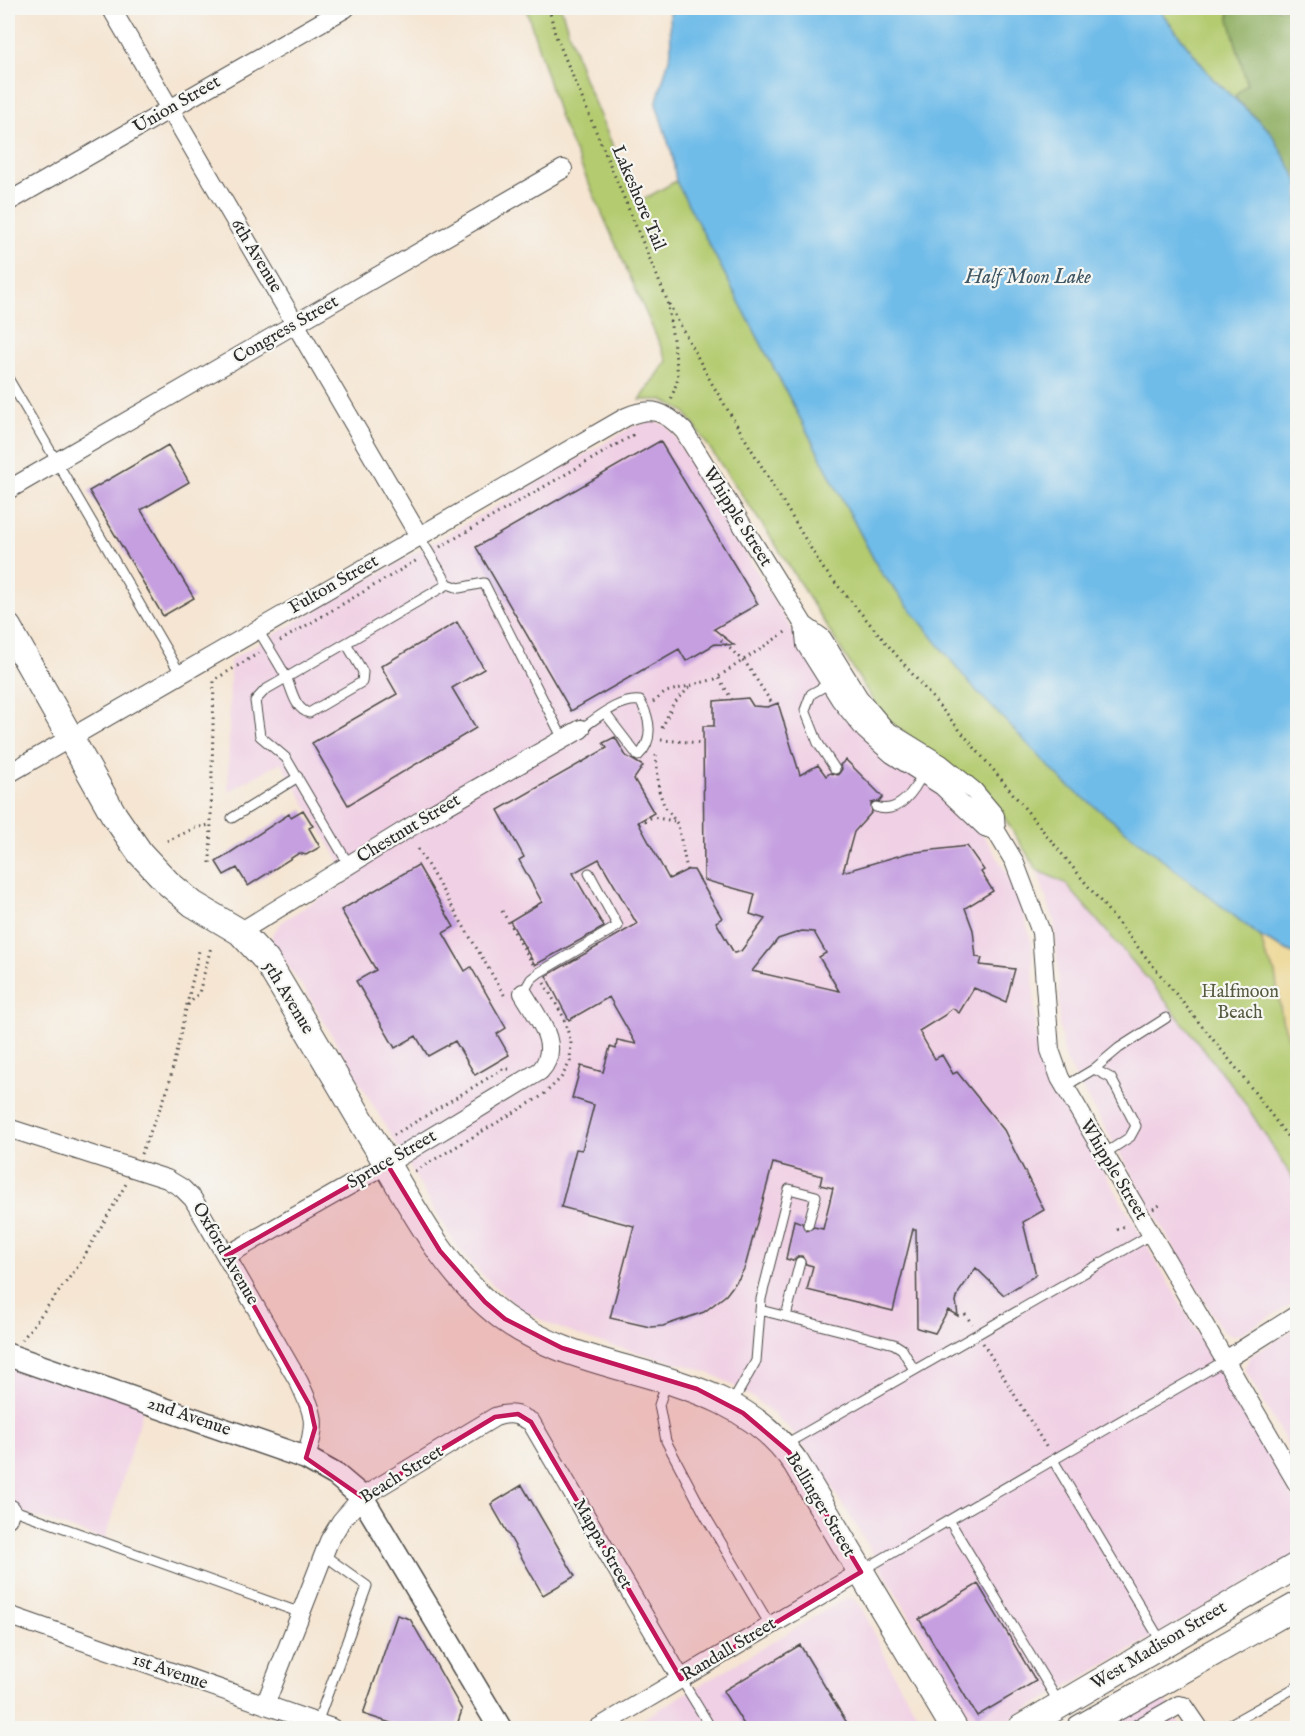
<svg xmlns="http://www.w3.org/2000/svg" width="1305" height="1736" viewBox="0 0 1305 1736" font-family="'IM FELL English',serif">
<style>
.built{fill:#f0d0e4}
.green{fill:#b4cb70;stroke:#707b4e;stroke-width:1.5}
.forest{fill:#8faf62;stroke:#5d6d46;stroke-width:1.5}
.sand{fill:#eeda9e;stroke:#8c8264;stroke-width:1.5}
.water{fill:#6fbce9;stroke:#4d748a;stroke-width:1.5}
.building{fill:#c59fe0;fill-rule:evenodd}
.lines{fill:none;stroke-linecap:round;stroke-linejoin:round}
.service-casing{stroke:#494744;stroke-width:11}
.minor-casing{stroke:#494744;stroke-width:20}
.tertiary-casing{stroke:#494744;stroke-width:25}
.secondary-casing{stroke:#494744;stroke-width:28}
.path{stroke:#494744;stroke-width:3;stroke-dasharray:1.5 4.5;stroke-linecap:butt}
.service{stroke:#fff;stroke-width:9}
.minor{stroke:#fff;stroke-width:18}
.tertiary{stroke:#fff;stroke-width:22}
.secondary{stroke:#fff;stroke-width:26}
.path-bridge{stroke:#494744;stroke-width:3;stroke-dasharray:1.5 4.5;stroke-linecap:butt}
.marked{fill:#c2185b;fill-opacity:0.2;stroke:#c2185b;stroke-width:4.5;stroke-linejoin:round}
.labels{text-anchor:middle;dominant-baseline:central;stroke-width:4.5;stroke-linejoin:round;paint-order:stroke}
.street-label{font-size:18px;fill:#2b2b2b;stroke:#f6f6f2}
.park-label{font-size:18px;fill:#545b40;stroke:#f6f6f2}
.water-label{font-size:20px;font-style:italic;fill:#3f5664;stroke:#f6f6f2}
</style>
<rect width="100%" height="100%" fill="#f6f6f2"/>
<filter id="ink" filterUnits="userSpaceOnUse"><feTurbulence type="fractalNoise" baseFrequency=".0167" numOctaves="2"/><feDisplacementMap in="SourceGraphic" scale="12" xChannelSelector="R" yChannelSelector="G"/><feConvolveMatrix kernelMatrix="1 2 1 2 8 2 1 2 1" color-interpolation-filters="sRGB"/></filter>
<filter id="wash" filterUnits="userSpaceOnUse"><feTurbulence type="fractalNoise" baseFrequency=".008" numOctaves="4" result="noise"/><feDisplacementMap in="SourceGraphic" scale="24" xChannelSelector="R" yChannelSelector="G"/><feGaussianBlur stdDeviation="1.35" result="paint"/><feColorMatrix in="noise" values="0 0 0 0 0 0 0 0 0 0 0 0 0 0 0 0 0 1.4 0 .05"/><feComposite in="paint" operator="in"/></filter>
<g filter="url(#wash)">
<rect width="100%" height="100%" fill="#f5e5d2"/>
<path class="built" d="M653,421L666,425L673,433L811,661L983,835L1006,871L1018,893L1032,944L1036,1032L1047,1073L1297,1504V1554L995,1728L980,1726L967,1714L866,1542L817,1464L787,1426L754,1398L718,1377L696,1368L591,1340L549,1324L517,1307L472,1265L455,1244L307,993L272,943V934L284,920L350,880L281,762L228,792L230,660L634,426Z
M1037,870L1065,883L1152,984L1241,1097L1297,1185V1301L1240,1334L1230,1335L1222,1331L1065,1059L1059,1023L1060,997L1054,922Z
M1297,1327V1461L1244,1368L1251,1356Z
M20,1360L145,1402L105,1540L12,1509L8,1518V1373Z
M846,1598L854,1599L861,1606L898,1682L926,1728H628Z
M1160,1697L1167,1702L1183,1728H1099Z"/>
<path class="green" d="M526,8H561L583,76L637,203L676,181L880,571L1065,783L1261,937L1297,955V1185L1241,1097L1152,984L1065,883L1037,870L997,806L882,715L774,542L685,412L663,400H640L667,361L560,118Z
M1158,8H1297V181L1270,131L1213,79Z"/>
<path class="forest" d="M1229,8H1297V181L1270,131L1234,97L1247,84L1229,19Z"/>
<path class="sand" d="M1261,937L1297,955V1062L1282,1019L1275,973L1265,954Z"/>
<path class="water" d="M670,8H1158L1213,79L1270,131L1298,181L1297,955L1261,937L1065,783L970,684L880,571L676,181L672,154L656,104L671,52Z"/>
<g id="blocks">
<path class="building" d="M660,441L758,604L714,629L734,645L715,644L686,661L679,649L571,711L476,547Z
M168,445L189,482L141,510L194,598L163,616L89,491Z
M457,622L484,669L452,688L476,728L348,805L312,743L397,694L381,666Z
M748,698L753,706L768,707L778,703L800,775L818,765L826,776L830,773L838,775L842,769L840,765L846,760L883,797L880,801L871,803L872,812L854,832L843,872L908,853L967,846L984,870L981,872L993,891L965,908L973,930L976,957L982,958L980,965L1015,969L1006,1002L974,988L959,1013L952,1008L945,1015L919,1031L935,1059L942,1055L953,1074L957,1072L1004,1130L1044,1210L1023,1222L1036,1275L1004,1295L976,1268L959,1292L956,1301L958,1316L948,1310L935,1333L917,1328L916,1229H913L893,1311L807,1290L813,1266L806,1264L802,1256H798L793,1261L786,1259L794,1220L802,1223L806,1231L814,1227L823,1229L833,1188L820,1185L822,1176L773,1163L745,1267L739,1278L726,1295L704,1312L663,1326L650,1327L610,1318L634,1226L561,1207L576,1149L582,1150L594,1105L572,1098L581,1066L603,1072L610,1047L616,1049L617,1040L636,1044L609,997L569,1020L546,976L637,924L599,859L573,873L604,927L535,965L510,921L542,902L519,860L524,857L498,810L607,748L603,743L615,737L626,756L643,766L634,779L654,813L638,822L669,879L687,870H694L722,918L716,922L734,953L741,951L765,919L750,914L755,894L704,880L703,726H714V701ZM802,931L814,932L826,953L819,957L839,991L752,971L778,939Z
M303,810L313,826L309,828L320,847L306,855L299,853L248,886L237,868L224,875L216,862L289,814L291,817Z
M418,865L454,927L443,933L465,971L471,967L506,1028L497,1034L509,1055L475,1075L455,1041L428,1056L416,1036L395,1048L356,981L376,970L341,910Z
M522,1485L575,1576L543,1595L491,1504Z
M978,1584L1036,1681L977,1716L919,1619Z
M397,1615L410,1619L462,1710L456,1728H406L363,1714Z
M800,1645L850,1728H746L723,1691Z"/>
</g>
</g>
<g filter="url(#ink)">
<use href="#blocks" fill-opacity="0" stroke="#494744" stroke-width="1.5"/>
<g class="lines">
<g class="service-casing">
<path id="service" d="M8,378L181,675
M419,536L448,584L459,588L484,583L563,739
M258,630C267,645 277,660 285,675C292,687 293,708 309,713L362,682L363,672L346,643
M832,682L811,694L805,710L818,743L835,769
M581,729C597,718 620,698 640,701C651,719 654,741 638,756L605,713
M876,807C899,815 915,790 924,771
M232,818L298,777
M349,865L286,758L260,736L255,701L265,690L448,584
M523,993L531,979L540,972L618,926L589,873
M1094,1069L1119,1048L1166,1018
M1064,1087L1094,1069L1111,1078L1136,1126L1130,1137L1104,1154
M760,1310L894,1344L902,1349L914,1370
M786,1316L800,1262
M667,1381L659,1405L666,1441L706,1517L770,1625
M731,1405L756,1361L761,1299L789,1189L816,1196L808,1225
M784,1445L1152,1234
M1053,1460L1162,1643
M11,1509L301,1613
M949,1520L1059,1703
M863,1570L1224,1361
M681,1679L711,1728
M317,1723L367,1586L324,1555
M1223,1728L1298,1686"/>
</g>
<g class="minor-casing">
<path id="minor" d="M111,8L419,536
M8,202L346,8
M8,490L563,169
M804,625L806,645L840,699L865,730L892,754L942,786L985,827L996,831
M8,774L626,417C652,406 665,411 684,431L804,625L822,638L859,698L886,730L941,764L974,791L995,816L996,831L1014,861L1041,932L1050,1050L1060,1078L1298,1485
M240,932L425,818L581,729
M8,1128L167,1179L182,1188L193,1199L299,1382C315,1417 317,1421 306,1458
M226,1256L387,1164L540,1071C563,1046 537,1017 523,993
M1224,1361L1298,1314
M8,1518L11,1509
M8,1615L332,1728
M265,1705L329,1541L341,1521L362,1497L495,1417C510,1412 518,1414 531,1422L681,1679
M598,1728L861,1572
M1139,1728L1179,1705L1184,1706L1199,1728"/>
</g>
<g class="tertiary-casing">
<path id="tertiary" d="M8,1355L306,1458L336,1475L362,1497L500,1728"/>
</g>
<g class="secondary-casing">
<path id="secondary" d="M8,627L114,815L140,853L168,883L193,904L240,932L266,960C303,1021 339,1083 375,1144C412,1206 445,1274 504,1318C594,1383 728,1364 796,1463L954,1728
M1021,1728L1298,1565
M1080,1728L1298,1605"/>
</g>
<path class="path" d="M549,8L555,34L667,300L677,366L678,378L671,400
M669,304L711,382L822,567L1001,779L1241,1074L1298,1151
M440,547L637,433
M280,641L419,559
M719,678L732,700
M653,702L666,692L715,679L787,631
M662,728L673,704L691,686
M661,740L703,743
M656,755L659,791L664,805L678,825L687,870
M639,824L652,817L674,821
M167,841L195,828L210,825
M418,849L506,998
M210,863L214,680L259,653
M502,911L533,964
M188,1005L199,993L211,947
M394,1135L503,1069H510
M141,1154L168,1089L199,951
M415,1171L542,1096L561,1078L570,1062L571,1042L563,1016L544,983
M1153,1209L1160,1205
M1117,1230L1126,1225
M965,1314L972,1324
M22,1340L79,1265L126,1184
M983,1343L1048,1450"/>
<use href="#service" class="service"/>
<use href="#minor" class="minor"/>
<use href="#tertiary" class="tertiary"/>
<use href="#secondary" class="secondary"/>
<path class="path-bridge" d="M721,640L747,665L773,705"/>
</g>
</g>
<path class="marked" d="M387,1164L440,1251L485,1302L505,1319L562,1348L697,1389L743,1413L789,1452L861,1572L681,1679L531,1422L518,1414L495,1417L362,1497L306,1458L315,1428L310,1406L226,1256Z"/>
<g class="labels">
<g class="street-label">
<text transform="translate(177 105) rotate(-30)">Union Street</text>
<text transform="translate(638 198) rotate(67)">Lakeshore Tail</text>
<text transform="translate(256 256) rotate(59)">6th Avenue</text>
<text transform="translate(286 330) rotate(-30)">Congress Street</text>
<text transform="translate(737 517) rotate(58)">Whipple Street</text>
<text transform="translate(334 585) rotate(-30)">Fulton Street</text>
<text transform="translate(409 829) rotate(-31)">Chestnut Street</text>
<text transform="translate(288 998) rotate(59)">5th Avenue</text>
<text transform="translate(392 1160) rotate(-30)">Spruce Street</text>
<text transform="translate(1113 1170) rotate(59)">Whipple Street</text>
<text transform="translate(225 1254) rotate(60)">Oxford Avenue</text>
<text transform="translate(189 1417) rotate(19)">2nd Avenue</text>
<text transform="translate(402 1475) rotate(-32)">Beach Street</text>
<text transform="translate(820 1505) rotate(59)">Bellinger Street</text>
<text transform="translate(602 1544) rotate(60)">Mappa Street</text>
<text transform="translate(1159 1646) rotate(-31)">West Madison Street</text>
<text transform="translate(729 1650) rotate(-31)">Randall Street</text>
<text transform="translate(170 1672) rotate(19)">1st Avenue</text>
</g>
<g class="park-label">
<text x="1240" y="992">Halfmoon<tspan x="1240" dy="21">Beach</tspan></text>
</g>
<g class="water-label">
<text x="1028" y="277">Half Moon Lake</text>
</g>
</g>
<rect width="1305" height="1736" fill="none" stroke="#f6f6f2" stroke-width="30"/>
</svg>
